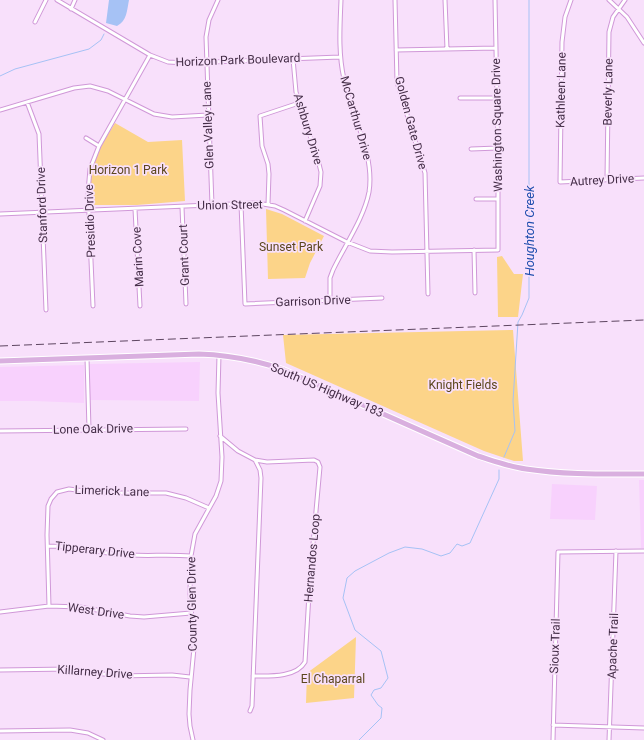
<svg xmlns="http://www.w3.org/2000/svg" width="644" height="740" viewBox="0 0 644 740" font-family="Roboto,sans-serif">
<style>
.built{fill:#f8d1fd}
.green{fill:#fcd489}
.water{fill:#a6c2f5}
.lines{fill:none;stroke-linecap:round;stroke-linejoin:round}
.stream{stroke:#a6c2f5;stroke-width:1}
.street-casing{stroke:#d098d8;stroke-width:5}
.primary-casing{stroke:#fff;stroke-width:7}
.street{stroke:#fff;stroke-width:3}
.primary{stroke:#d9afdf;stroke-width:5}
.rail{stroke:#5e4661;stroke-width:1;stroke-dasharray:8 4;stroke-linecap:butt}
.labels{text-anchor:middle;dominant-baseline:central;stroke-width:3.5;stroke-linejoin:round;paint-order:stroke}
.street-label{font-size:12px;fill:#442d47;stroke:#f8e0fb}
.park-label{font-size:12px;fill:#5b461d;stroke:#f8e0fb}
.water-label{font-size:13px;font-style:italic;fill:#1f4eae;stroke:#f8e0fb}
</style>
<rect width="100%" height="100%" fill="#f8e0fb"/>
<path class="built" d="M200,362L199,401L90,400V364Z
M84,365V403L34,401H0V367Z
M639,480H644V548H641Z
M552,484L597,486L595,520L550,519Z"/>
<path class="green" d="M115,123L148,142L182,140L185,201L137,205H92L91,202C91,195 90,188 90,181C91,159 104,141 115,123Z
M266,209L282,214L324,236L310,263L305,278L268,279Z
M502,256L514,274H523L518,317H498L497,257Z
M513,330L523,461H514L484,451L286,363L283,335Z
M356,637L354,698L306,703L307,673Z"/>
<path class="water" d="M109,0H129C127,10 127,21 117,26L106,23Z"/>
<g class="lines">
<path class="stream" d="M0,76L15,69L89,49L101,40L104,34
M504,457L515,431L513,401L518,322L522,315L529,298V0
M359,740L381,718L382,708L378,705L371,695L374,690L381,688L388,678L381,651L355,630L343,598L347,578L355,571L389,553L405,547L422,549L441,556L450,553L457,544L462,546L470,543L499,479V470"/>
<g class="street-casing">
<path id="street" d="M57,0L150,55L168,62L186,63L340,57
M395,0L397,82L425,173L428,294
M445,0L447,49
M571,0L565,17L562,42L560,182L644,178
M609,0L627,17L644,43
M71,9L75,0
M35,22L46,0
M396,50L496,48
M293,59L296,92L318,160L321,172L320,186L305,221
M460,98H498
M27,102L39,134L46,310
M0,110L74,88L90,86L108,91L154,114L172,117L208,115
M86,138L99,146
M471,149L498,148
M607,179L609,32L613,17L625,0
M476,199H498
M241,204L245,304L382,298
M268,204L269,174L268,164L262,146L260,116L299,103
M212,205L206,37L209,20L218,0
M182,207L186,304
M135,209L140,306
M0,214L257,203L275,206L284,210L347,242L370,251L392,252L498,250V148L495,0
M474,250L475,293
M330,300V278L333,270C345,245 364,218 369,192C375,155 352,115 344,79C338,53 340,26 341,0
M93,306L88,192L90,169L99,146L150,55
M87,358L89,429
M0,431L186,429
M220,436L238,451L255,460L260,470L261,478L252,706L250,711
M48,546C71,546 92,551 114,554C140,557 166,554 191,556
M49,606L47,535L48,506L51,499L57,492L69,489L99,493H166L186,498L209,508
M0,612L49,606L80,607L130,616L144,617L191,613
M0,670L70,669L117,676L172,675L190,677
M253,676C268,676 296,678 305,662L310,577L320,467L318,462L314,460L267,462L255,460
M553,725L644,728
M0,731L70,730L88,733L103,740
M193,740L190,726L189,714L190,690L194,648L190,593L191,556L195,534L216,496L221,481L222,457L218,393L219,355
M553,740L558,552L644,551
M609,740L616,551"/>
</g>
<g class="primary-casing">
<path id="primary" d="M0,361L199,354C229,355 256,360 284,370L478,456C494,461 510,467 526,469C565,475 605,474 644,474"/>
</g>
<use href="#street" class="street"/>
<use href="#primary" class="primary"/>
<path class="rail" d="M0,346L644,320"/>
</g>
<g class="labels">
<g class="street-label">
<text transform="translate(238 60) rotate(-2)">Horizon Park Boulevard</text>
<text transform="translate(561 90) rotate(-89)">Kathleen Lane</text>
<text transform="translate(608 92) rotate(-89)">Beverly Lane</text>
<text transform="translate(356 118) rotate(74)">McCarthur Drive</text>
<text transform="translate(411 123) rotate(75)">Golden Gate Drive</text>
<text transform="translate(208 125) rotate(-92)">Glen Valley Lane</text>
<text transform="translate(497 125) rotate(-91)">Washington Square Drive</text>
<text transform="translate(308 129) rotate(73)">Ashbury Drive</text>
<text transform="translate(602 180) rotate(-3)">Autrey Drive</text>
<text transform="translate(42 205) rotate(-92)">Stanford Drive</text>
<text transform="translate(230 205) rotate(-1)">Union Street</text>
<text transform="translate(90 221) rotate(-92)">Presidio Drive</text>
<text transform="translate(184 255) rotate(-92)">Grant Court</text>
<text transform="translate(138 257) rotate(-93)">Marin Cove</text>
<text transform="translate(313 301) rotate(-2)">Garrison Drive</text>
<text transform="translate(327 390) rotate(23)">South US Highway 183</text>
<text transform="translate(93 429) rotate(-1)">Lone Oak Drive</text>
<text transform="translate(112 491) rotate(2)">Limerick Lane</text>
<text transform="translate(95 550) rotate(6)">Tipperary Drive</text>
<text transform="translate(312 558) rotate(-85)">Hernandos Loop</text>
<text transform="translate(192 604) rotate(-91)">County Glen Drive</text>
<text transform="translate(96 611) rotate(8)">West Drive</text>
<text transform="translate(555 646) rotate(-88)">Sioux Trail</text>
<text transform="translate(613 646) rotate(-88)">Apache Trail</text>
<text transform="translate(95 672) rotate(4)">Killarney Drive</text>
</g>
<g class="park-label">
<text x="128" y="170">Horizon 1 Park</text>
<text x="291" y="247">Sunset Park</text>
<text x="463" y="385">Knight Fields</text>
<text x="333" y="679">El Chaparral</text>
</g>
<g class="water-label">
<text transform="translate(529 231) rotate(-90)">Houghton Creek</text>
</g>
</g>
</svg>
